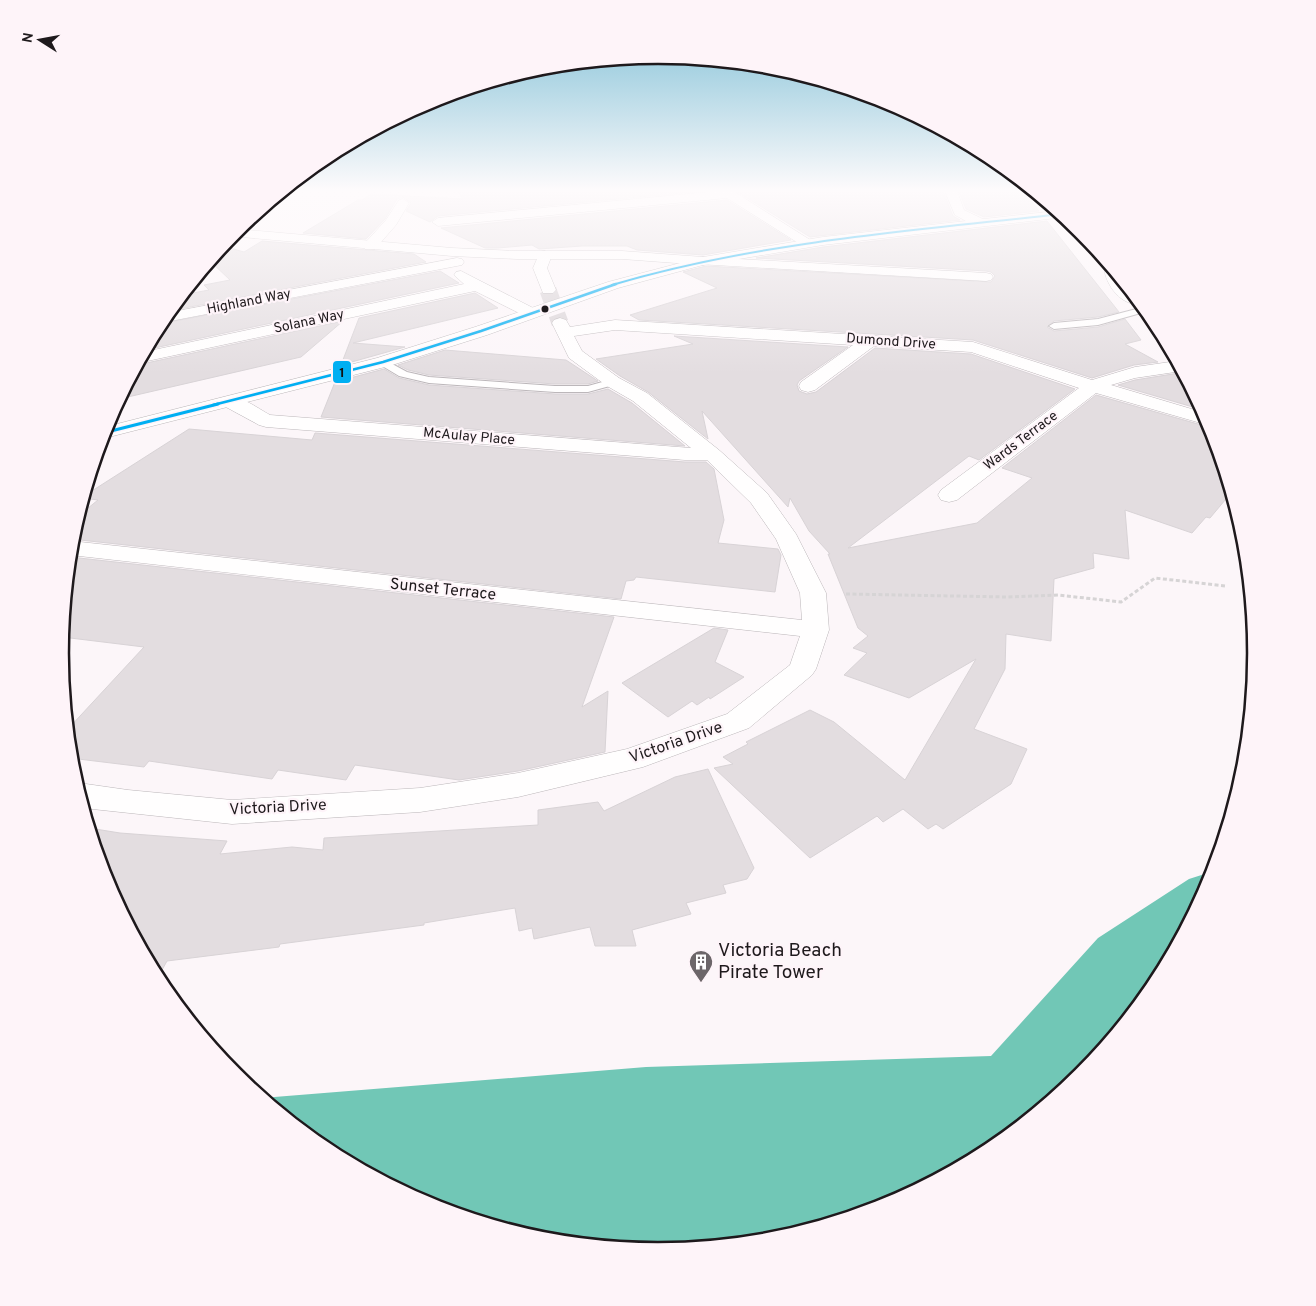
<svg xmlns="http://www.w3.org/2000/svg" width="1316" height="1306" viewBox="0 0 1316 1306" font-family="Overpass,sans-serif">
<style>
.water{fill:#71c7b6}
.building{fill:#e3dde0;stroke:#d8d3d6}
.lines{fill:none;stroke-linecap:round;stroke-linejoin:round}
.minor-tunnel{stroke:#dbd5d8;stroke-width:17;stroke-dasharray:17 9;stroke-linecap:butt}
.service-casing{stroke:#bcb7ba;stroke-width:2}
.minor-casing{stroke:#bcb7ba;stroke-width:1}
.tertiary-casing{stroke:#bcb7ba;stroke-width:1}
.trunk-casing{stroke:#bcb7ba;stroke-width:1}
.path{stroke:#d6d4d5;stroke-width:3;stroke-dasharray:4 2.5;stroke-linecap:butt}
.service{fill:#fffefe;fill-rule:evenodd}
.minor{fill:#fffefe;fill-rule:evenodd}
.tertiary{fill:#fffefe;fill-rule:evenodd}
.trunk{fill:#fffefe;fill-rule:evenodd}
.bus-1-far2-casing{stroke:#fef4f9;stroke-width:4}
.bus-1-far1-casing{stroke:#fef4f9;stroke-width:5}
.bus-1-casing{stroke:#fef4f9;stroke-width:6}
.bus-1-far2{stroke:#00aff2;stroke-width:2}
.bus-1-far1{stroke:#00aff2;stroke-width:2.5}
.bus-1{stroke:#00aff2;stroke-width:3}
.bus-dot{fill:#1e191c;stroke:#fef4f9;stroke-width:2}
.labels{text-anchor:middle;dominant-baseline:central;stroke-width:4.5;stroke-linejoin:round;paint-order:stroke}
.far-street-label{font-size:14px;fill:#1e191c;stroke:#fef4f9}
.street-label{font-size:16px;fill:#1e191c;stroke:#fef4f9}
.near-poi-label{font-size:19px;fill:#1e191c;stroke:#fef4f9;text-anchor:start}
.rim{fill:none;stroke:#1e191c;stroke-width:2.5}
.line-badge{stroke:#fef4f9;stroke-width:2}
.pale-badge-label{font-size:14px;text-anchor:middle;font-weight:bold;fill:#111}
</style>
<rect width="100%" height="100%" fill="#fcf6f9"/>
<path class="water" d="M1214,871L1210,882L1155,985L1081,1076L990,1150L887,1206L774,1240L658,1251L541,1239L429,1205L326,1150L262,1098L646,1067L991,1056L1098,938L1189,879Z"/>
<path class="building" d="M457,191H703L438,216L430,222L406,211L411,203L403,197L397,199L385,219L366,239L303,233L358,200H362L371,194L463,199Z
M736,191H943L953,216L960,220L810,237Z
M959,191H1023L1039,211L984,217L966,209Z
M727,200L791,240L703,255L637,250L627,246H582L539,249L532,245L498,248H485L441,228Z
M1047,221L1119,312L1098,317L1054,321L1047,327L1054,331L1098,327L1125,319L1141,340L1125,344L1158,362L1134,365L1092,378L973,340L639,320L630,315L717,288L683,272L706,266L991,282L995,276L991,272L986,271L756,258L823,247Z
M262,241L414,254L426,262L169,311L182,295L209,290L204,285L230,280L210,261L223,246L244,252Z
M440,271L459,283L145,350L159,324Z
M475,293L498,308L353,343L405,347L341,365L359,318Z
M343,321L301,357L119,399L137,365Z
M674,336L848,347L799,381L797,385L799,391L807,394L816,392L875,348L971,354L1075,389L979,460L969,456L848,548L977,523L1032,478L1002,468L1096,395L1212,428L1231,493L1210,518L1206,517L1192,533L1125,510L1129,559L1093,553L1094,568L1054,579L1051,641L1006,634L1005,669L974,729L1027,749L1011,784L943,829L936,824L928,829L903,809L883,822L877,816L810,858L714,768L733,764L723,757L748,744L746,742L810,710L834,722L905,780L976,659L909,698L844,675L867,653L853,648L868,636L858,628L828,554H830L809,531L790,498L788,507L702,411L708,439L648,392L620,376L596,359L693,344Z
M445,350L566,360L598,381L588,384H555L429,375L408,370L398,365Z
M384,369L399,378L429,385L555,394H588L608,389L632,403L685,446L321,417L335,382Z
M1179,373L1185,377L1203,410L1118,385L1135,380Z
M189,429L312,440L315,433L685,462H706L714,469L724,520L718,543L778,549L781,555L775,592L636,577L634,580L626,581L621,599L71,539L77,517L98,500L83,498L84,496Z
M70,557L614,617L582,707L608,691L605,752L518,771L459,780L355,765L346,780L278,770L272,779L149,761L144,767L70,758L68,729L144,647L62,637Z
M714,628L728,630L715,662L744,677L710,699L709,697L697,705L692,701L668,717L622,683Z
M708,769L754,868L747,879L723,885L726,893L686,903L691,914L632,930L636,946H595L590,927L534,939L532,928L519,931L515,908L424,923V925L280,944L279,947L167,961L157,979L105,882L89,828L120,833L227,841L220,854L292,847L323,850L324,838L538,825V810L598,802L604,811L675,777Z"/>
<g class="lines">
<path class="minor-tunnel" d="M548,290L560,323"/>
<g class="service-casing">
<path id="service" d="M1144,307L1148,311L1098,325L1054,329L1049,326L1054,323L1098,319Z
M383,359L407,372L429,377L555,386H588L613,379L618,382L617,384L588,392H555L429,383L399,376L379,364L378,362Z"/>
</g>
<g class="minor-casing">
<path id="minor" d="M719,191H733L815,243L808,247L803,246L727,198L438,226L432,222L438,218Z
M945,191H957L964,210L985,220L986,223L985,226H975L955,215Z
M403,199L409,203L396,225L375,249H365L363,246L365,243L386,220L399,200Z
M545,251L552,255L547,268L556,290L553,293H543L533,268L540,252Z
M703,257L986,273L991,274L993,277L991,280L986,281L698,264L696,261L698,258Z
M1108,263L1141,304C1122,307 1105,285 1104,267Z
M560,318L566,320L570,327L615,320L973,342L1092,380L1135,367L1177,361L1182,371L1135,378L1111,385L1205,413L1211,426L1096,393L957,500L949,502L941,500L938,495L941,490L1079,388L971,352L874,346L815,390L808,392L801,390L799,386L801,382L853,345L615,330L574,336L582,351L619,378L647,393L719,450L767,493L796,534L826,593L829,630L816,669L812,675L749,728L643,767L518,797L420,812L232,824L83,808L76,784L79,783L128,790L232,800L420,788L518,773L627,749L727,714L790,665L800,636L70,555L71,541L802,620L800,593L776,539L751,503L707,460H685L266,427L259,425L224,406L222,402L224,398C240,394 257,408 270,415L691,448L633,401L607,386L569,358L552,323L554,320Z"/>
</g>
<g class="tertiary-casing">
<path id="tertiary" d="M236,229L452,248L517,251H622L703,257L708,258L710,261L708,264L703,265L622,259H517L452,256L230,236Z
M457,258L462,259L464,262L462,265L160,323L167,313Z
M461,271L537,310L539,313L537,316H525L475,291L138,363L144,352L464,284L454,275L456,272Z"/>
</g>
<g class="trunk-casing">
<path id="trunk" d="M1057,211L1065,217L823,245L703,265L618,288L487,335L389,366L101,439L105,427L377,358L475,327L608,282L703,257L823,237Z"/>
</g>
<path class="path" d="M846,594L1008,597L1058,595L1121,602L1155,578L1225,586"/>
<use href="#service" class="service"/>
<use href="#minor" class="minor"/>
<use href="#tertiary" class="tertiary"/>
<use href="#trunk" class="trunk"/>
<g class="bus-1-far2-casing">
<path id="bus-1-far2" d="M612,285C757,242 910,231 1061,214"/>
</g>
<g class="bus-1-far1-casing">
<path id="bus-1-far1" d="M213,405L383,362L481,331L616,284"/>
</g>
<g class="bus-1-casing">
<path id="bus-1" d="M103,433L218,404"/>
</g>
<use href="#bus-1-far2" class="bus-1-far2"/>
<use href="#bus-1-far1" class="bus-1-far1"/>
<use href="#bus-1" class="bus-1"/>
</g>
<linearGradient id="sky" x2="0" y2="1"><stop stop-color="#78bcd4"/><stop offset="0.51" stop-color="#fefbfc"/><stop offset="1" stop-color="#fefbfc" stop-opacity="0"/></linearGradient>
<rect width="1316" height="374" fill="url(#sky)"/>
<defs>
<g id="building-pin" transform="scale(1.25)"><path d="M0 17L-7.5 6A9.5 9.5 0 1 1 7.5 6Z" fill="#6c6669" stroke="#fef4f9"/><path d="M-4-6H4V6H1V3H-1V6H-4ZM-2.5-4.3h1.7v1.8h-1.7ZM.8-4.3h1.7v1.8H.8ZM-2.5-1h1.7V.8h-1.7ZM.8-1h1.7V.8H.8Z" fill="#fff"/></g>
</defs>
<g fill-rule="evenodd">
<use href="#building-pin" x="701" y="962"/>
</g>
<circle class="bus-dot" cx="545" cy="309" r="4.5"/>
<g class="labels">
<g class="far-street-label">
<text transform="translate(249 302) rotate(-11)">Highland Way</text>
<text transform="translate(309 322) rotate(-12)">Solana Way</text>
<text transform="translate(891 342) rotate(4)">Dumond Drive</text>
<text transform="translate(469 437) rotate(5)">McAulay Place</text>
<text transform="translate(1021 441) rotate(-37)">Wards Terrace</text>
</g>
<g class="street-label">
<text transform="translate(443 590) rotate(6)">Sunset Terrace</text>
<text transform="translate(676 743) rotate(-19)">Victoria Drive</text>
<text transform="translate(278 808) rotate(-3)">Victoria Drive</text>
</g>
<g class="near-poi-label">
<text x="718" y="951">Victoria Beach<tspan x="718" dy="22">Pirate Tower</tspan></text>
</g>
</g>
<path d="M0 0H1316V1306H0ZM69 653a589 589 0 1 1 1178 0a589 589 0 1 1-1178 0Z" fill="#fef4f9" fill-rule="evenodd"/>
<path class="rim" d="M69 653a589 589 0 1 1 1178 0a589 589 0 1 1-1178 0Z"/>
<rect class="line-badge" x="332" y="360" width="20" height="24" rx="5" fill="#00aff2"/>
<g class="pale-badge-label">
<text x="342" y="377">1</text>
</g>
<g transform="translate(40 40) rotate(281)" stroke="#fef4f9" stroke-width="4" paint-order="stroke">
<path d="M0-4L9 19L0 12L-9 19Z" fill="#1e191c"/>
<text y="-8" font-size="14" font-weight="bold" text-anchor="middle" fill="#1e191c">N</text>
</g>
</svg>
